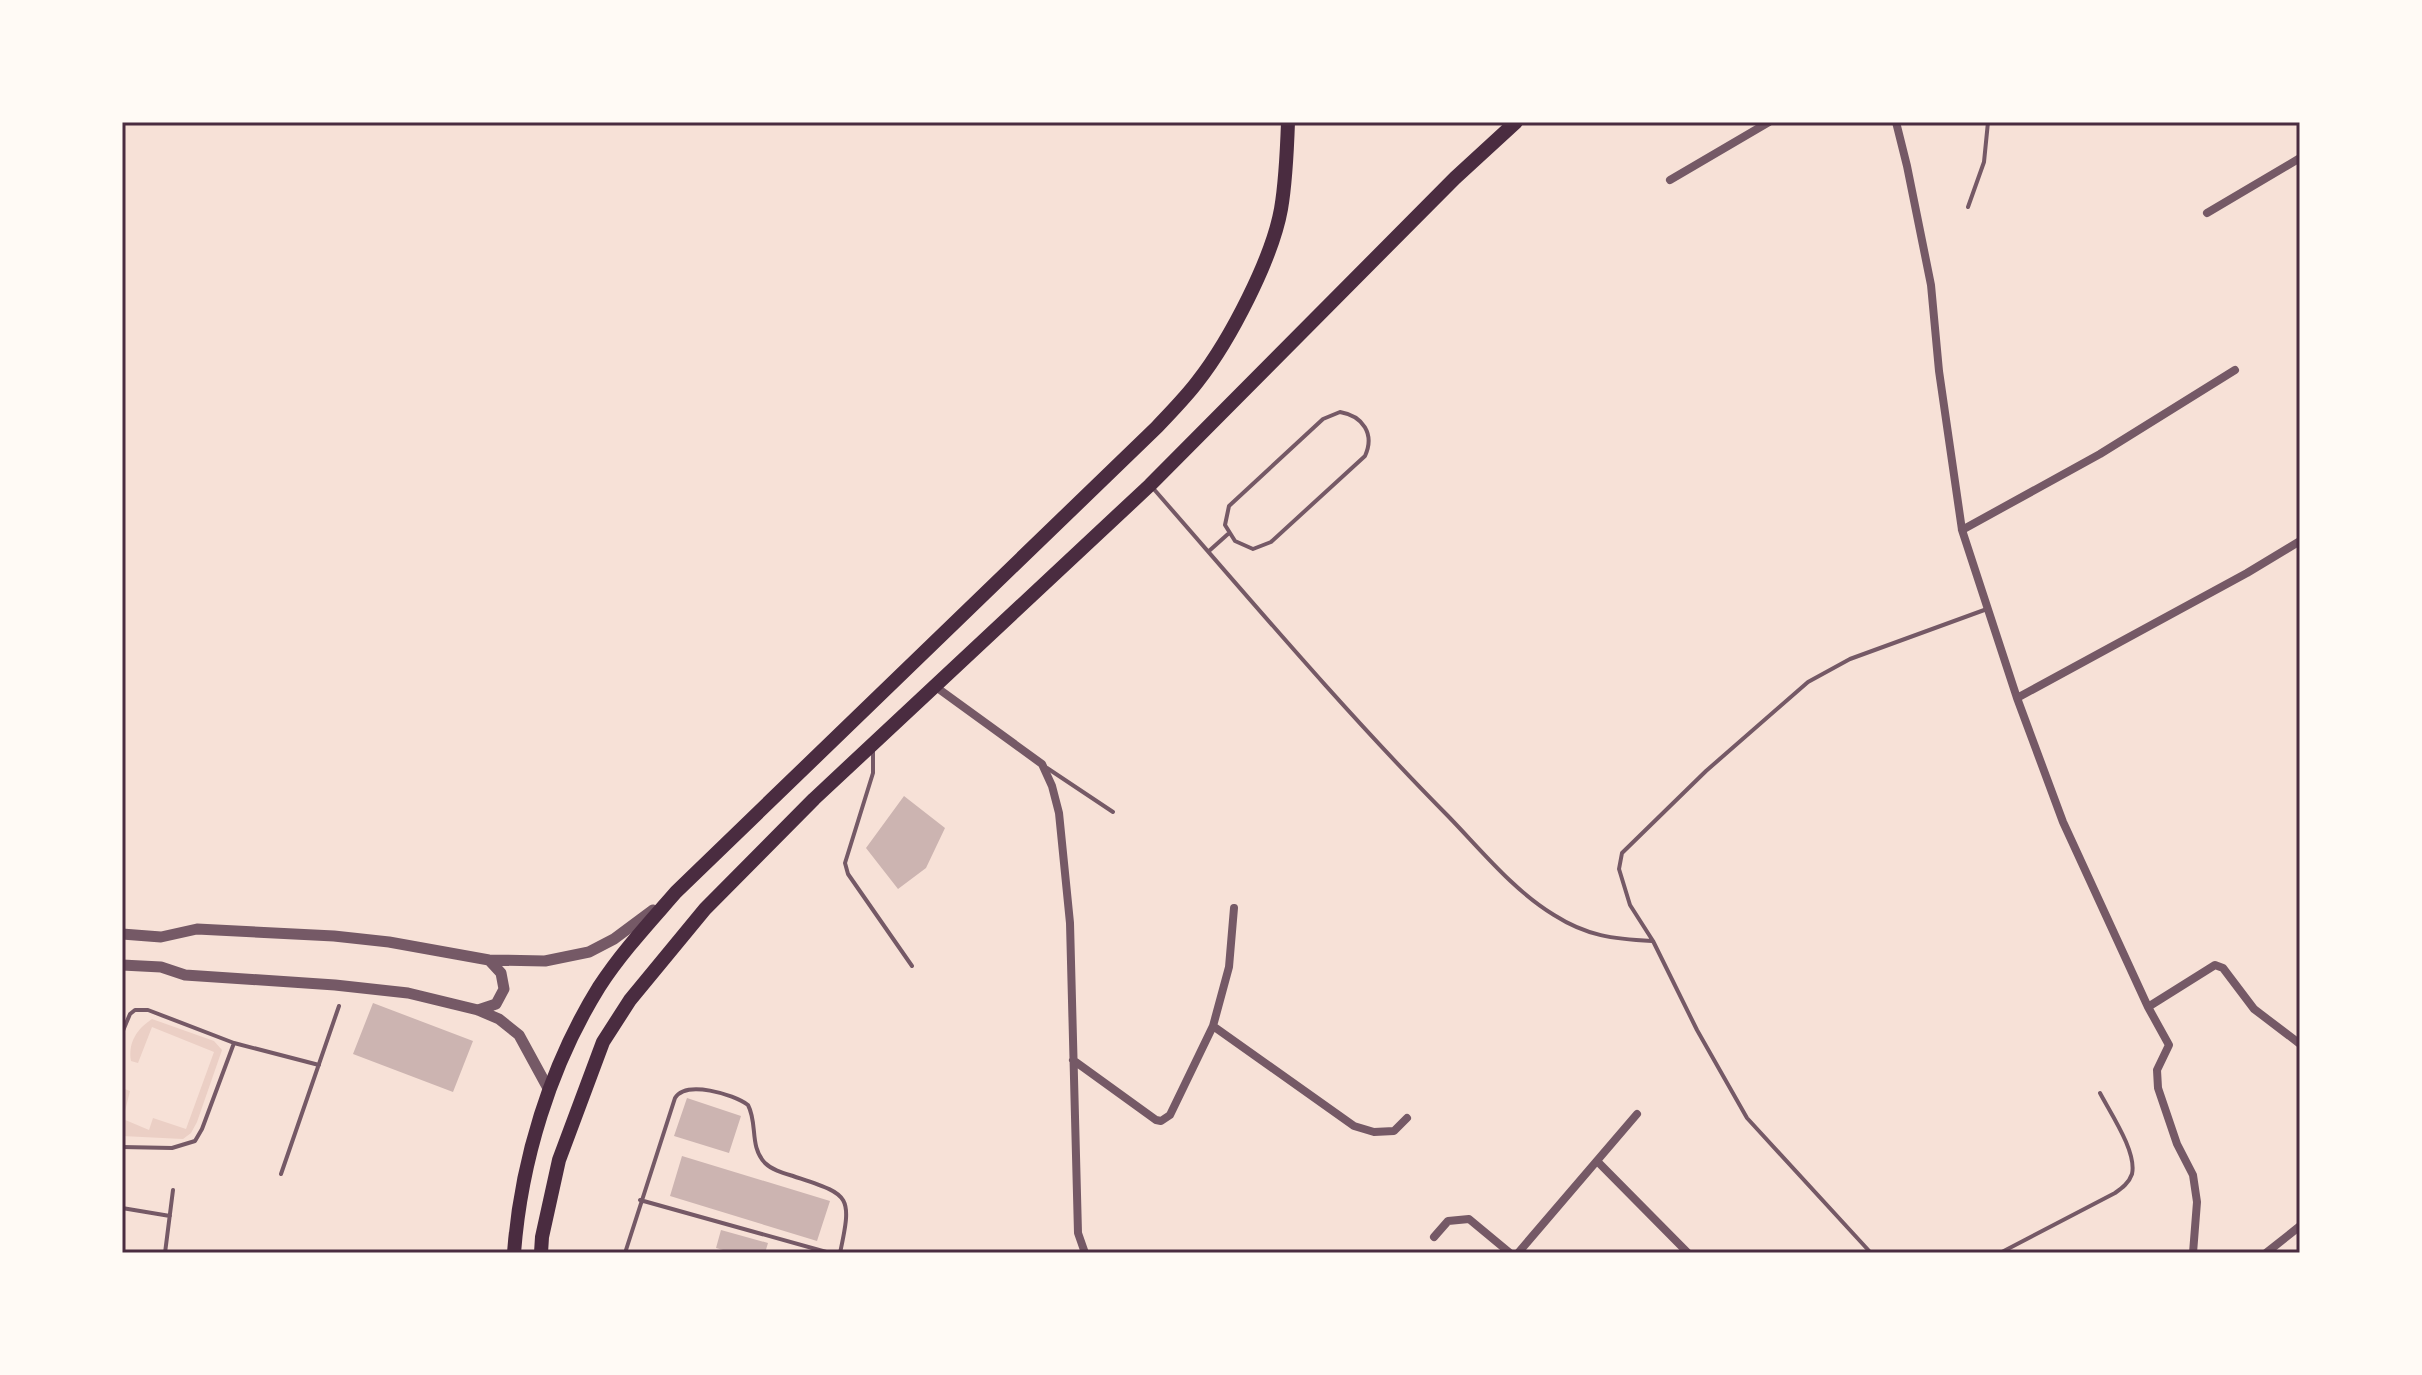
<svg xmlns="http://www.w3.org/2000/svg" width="2422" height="1375" viewBox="0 0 2422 1375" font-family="Cabin,sans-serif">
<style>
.green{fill:#ebcfc5}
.building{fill:#ccb4b1}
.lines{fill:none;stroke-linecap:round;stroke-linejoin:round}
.service{stroke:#755966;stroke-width:4}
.minor{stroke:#755966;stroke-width:8}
.tertiary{stroke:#755966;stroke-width:11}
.primary{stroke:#4a2c40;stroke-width:14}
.neatline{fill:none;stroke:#4a2c40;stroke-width:3}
</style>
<rect width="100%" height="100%" fill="#f7e1d7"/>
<path class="green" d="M152,1019L214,1041L222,1050L197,1122L191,1133L183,1139L122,1136V1088L130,1091L123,1119L149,1130L153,1118L186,1129L214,1052L152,1027L138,1063L131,1061C128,1042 137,1029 152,1019Z"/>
<path class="building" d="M904,796L945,828L926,868L898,889L866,848Z
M373,1003L473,1041L453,1092L353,1054Z
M687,1098L741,1116L729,1153L674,1136Z
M682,1156L830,1201L817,1241L670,1196Z
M721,1230L768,1243L765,1253H734L716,1248Z"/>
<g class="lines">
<path class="service" d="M1968,207L1984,162L1988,122
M1340,412C1363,416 1375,434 1365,456L1271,542L1253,549L1235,541L1225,525L1229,506L1323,419Z
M1152,487C1249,598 1344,711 1448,816C1481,850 1513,890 1554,915C1587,936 1613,939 1652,941
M1209,551L1228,534
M873,749V773L845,863L848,874L912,966
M1047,768L1113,812
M122,1033L130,1014L135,1010H148L234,1043L319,1065
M122,1147L172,1148L195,1141L202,1129L234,1043
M281,1174L339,1006
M640,1200L830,1253
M122,1208L170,1216
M165,1253L173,1190
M625,1253L675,1098C686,1080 733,1094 748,1105C758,1124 749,1146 765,1163C772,1170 783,1173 793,1176C849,1195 853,1193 840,1253
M1871,1253L1747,1118L1697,1030L1653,941L1630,905L1619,869L1622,853L1706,771L1808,682L1850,659L1987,609
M2000,1253L2115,1193C2122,1188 2129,1183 2132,1174C2137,1152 2111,1114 2100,1093"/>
<path class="minor" d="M1896,122L1907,166L1931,285L1939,371L1962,530L2017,698L2063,822L2148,1007L2169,1045L2157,1070L2158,1088L2177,1144L2193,1175L2197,1202L2193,1253
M1670,180L1769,122
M2207,213L2300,158
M1962,530L2100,454L2235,370
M936,687L1042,764L1052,786L1059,813L1070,923L1078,1233L1085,1253
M2017,698L2247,573L2300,541
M2148,1007L2215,965L2223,968L2254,1009L2300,1044
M1213,1026L1354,1126L1374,1132L1394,1131L1407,1118
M1073,1060L1156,1120L1161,1121L1170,1115L1213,1026L1229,967L1234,908
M1597,1161L1688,1253
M1434,1237L1448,1221L1469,1219L1510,1253
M1518,1253L1637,1114
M2266,1253L2300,1226"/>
<path class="tertiary" d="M122,934L161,937L197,929L334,936L389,942L489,960L545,961L589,952L614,939L653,910
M122,965L161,967L185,975L335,985L408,993L478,1010L499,1019L519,1035L549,1090
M478,1010L496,1004L504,989L501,973L489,960"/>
<path class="primary" d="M514,1253C521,1161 550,1066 599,987C621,953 649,923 676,892L1157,427C1171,412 1186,397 1198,381C1230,340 1272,259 1281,209C1286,180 1287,151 1288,122
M541,1253L542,1237L559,1160L603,1042L630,1000L705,909L814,799L1150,485L1455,178L1516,122"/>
</g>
<rect width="2422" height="1375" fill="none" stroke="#fffaf5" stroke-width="248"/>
<rect x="124" y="124" width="2174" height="1127" class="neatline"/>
</svg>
